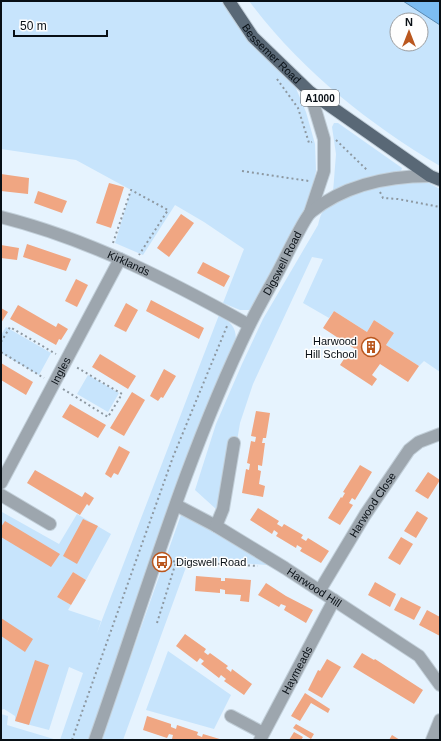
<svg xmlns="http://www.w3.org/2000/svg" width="441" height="741" viewBox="0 0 441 741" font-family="Arial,sans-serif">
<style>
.green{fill:#c7e4fc;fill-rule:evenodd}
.water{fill:#7cbdf2;stroke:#5989b0}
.building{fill:#f0a682}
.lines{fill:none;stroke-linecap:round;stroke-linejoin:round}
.minor-casing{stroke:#c2cfd9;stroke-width:14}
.major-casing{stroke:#c2cfd9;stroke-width:14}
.path{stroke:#8d98a1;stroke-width:2;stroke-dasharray:2 3;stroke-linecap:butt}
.minor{stroke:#9da6ae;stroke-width:12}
.major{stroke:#596876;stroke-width:12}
.labels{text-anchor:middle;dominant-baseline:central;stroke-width:3;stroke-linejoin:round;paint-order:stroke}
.shield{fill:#fefefe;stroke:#52575b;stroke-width:1}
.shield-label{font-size:10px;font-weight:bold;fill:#080f15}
.street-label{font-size:11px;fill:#080f15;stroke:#fefefe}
.poi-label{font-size:11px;fill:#080f15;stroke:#fefefe;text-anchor:end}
</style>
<rect width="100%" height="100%" fill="#e6f3fe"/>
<path class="green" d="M1,1H229L295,86L306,112L315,144L316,171L307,215L256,303L249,310H240L223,303L244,249L204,222L175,205L143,255L115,243L131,190L76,160L1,149Z
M249,1H440V166C366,122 301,70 249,1ZM397,20H421V44H397Z
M334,123H338L402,168L401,171L368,177L333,192L336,154L332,127Z
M419,178L440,189V372L424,361L419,366L386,345L394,333L374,320L367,332L334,311L329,318L303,303L323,259L312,257L253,384L240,423L231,477L227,514L216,509L195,490L216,424L242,364L263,319L318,225C319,221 320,216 322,213C338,191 394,183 419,178Z
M219,315C233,323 238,330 235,346L185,460L89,740H60L83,673L69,667L49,730L15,721V716L4,709L1,710V513L2,512L59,544L77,514L111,534L86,580L73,572L57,597L71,605L68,610L101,621L97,633Z
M6,327L51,353L39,375L1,353V335Z
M88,375L119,393L108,412L77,394Z
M182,512L278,566L189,559L123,740H101Z
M168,651L231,695L214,729L146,710Z
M1,714L8,716L7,725L57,740H1Z"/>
<path class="water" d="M403,1H440V25Z"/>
<path class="building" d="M1,174L29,178L28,194L1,191Z
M109,183L124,187L111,228L96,223Z
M38,191L67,201L62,213L34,203Z
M181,214L194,223L169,257L157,248Z
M27,244L71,259L66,271L23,257Z
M1,245L19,248L17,260L1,258Z
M203,262L230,276L224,287L197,273Z
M76,279L88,285L77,307L65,301Z
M151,300L204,328L199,339L146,311Z
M126,303L138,310L126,332L114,326Z
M18,305L56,327L58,323L68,329L61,340L59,339L56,345L10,319Z
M1,308L8,312L1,323Z
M334,311L367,332L374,320L394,333L386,345L419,366L408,382L380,364L372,375L377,379L372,386L340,365L348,353L351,355L355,349L323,328Z
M100,354L136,376L128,389L92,367Z
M1,363L33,382L26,395L1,380Z
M164,369L176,376L163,398L161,397L158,401L150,396Z
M132,392L145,400L124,436L110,428Z
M70,404L106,425L98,438L62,417Z
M256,411L270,413L266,438H263L262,443H265L262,466L258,465V470L261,471L259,484L265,486L263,497L242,493L246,469L249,470L250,464L247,463L251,441L255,442L256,437L251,436Z
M119,446L130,452L118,475L114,473L111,478L105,474Z
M360,465L372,472L355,500L352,498L349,503L353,505L340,525L328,518L341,497L342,498L345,493L343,492Z
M35,470L82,497L85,492L94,498L89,506L87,504L80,515L27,483Z
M428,472L440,480L428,499L415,491Z
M258,508L279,521L277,524L282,527L284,524L303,535L301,538L306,541L308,538L329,551L321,563L300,551L302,548L297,545L296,548L276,536L278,533L274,530L272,534L250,520Z
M417,511L428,518L416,538L404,531Z
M83,519L98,526L77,564L63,556Z
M5,521L60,554L51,567L1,537V527Z
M401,537L413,544L400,565L388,558Z
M73,572L86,580L71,605L57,597Z
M196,576L221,578V581H225V578L251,580L249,602L240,601L241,595L225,594V590L220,589V593L195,591Z
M375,582L396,594L390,607L368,595Z
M266,583L286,596L313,610L306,623L284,610L286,606L281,604L279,607L258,595Z
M401,597L421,607L414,620L394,610Z
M427,610L440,617V636L419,625Z
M1,618L33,639L25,652L1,636Z
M185,634L206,649L204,652L208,655L210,653L228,666L226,668L231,672L232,669L252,684L244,695L224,681L226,679L221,675L219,678L201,664L204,661L200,658L197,662L176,646Z
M362,653L374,660L375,659L423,690L414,704L353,667Z
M327,659L341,667L322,698L308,690L318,670L320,671Z
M35,660L49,665L29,725L15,721Z
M305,693L330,709L328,713L311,703L300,721L291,716Z
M147,716L171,724V727L176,729L177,725L198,732L197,735L202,737L203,734L223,740H174L172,739L173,735L169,734L167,738L143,730Z
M296,724L314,734L311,739L293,728Z
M294,732L303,737L301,740H289Z
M392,735L400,740H389Z"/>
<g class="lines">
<g class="minor-casing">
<g id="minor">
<path d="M310,213L324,171V139L310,92"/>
<path id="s1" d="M1,217C89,239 170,281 249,325"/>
<path id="s2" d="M1,483L120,259"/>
<path d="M1,495L50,524"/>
<path id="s3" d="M176,505L216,526L285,568L419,656L440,685"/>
<path d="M216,526L223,509L234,443"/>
<path id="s4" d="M320,590L365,515L409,450L419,442L440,434"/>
<path d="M231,716L263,733"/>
<path id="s5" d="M95,740C144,601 185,458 249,326C258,307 269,289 279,270C285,259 304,218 311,212C345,185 387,176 430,176"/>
<path id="s6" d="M260,740L334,600"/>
<path d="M432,740L440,720"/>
</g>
</g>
<g class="major-casing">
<g id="major">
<path id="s7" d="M229,1L253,37L310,92L430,176L440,180"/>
</g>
</g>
<path class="path" d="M277,79L298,108L309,143L312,142
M336,140L368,171
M242,171L309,181
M380,192L383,198L398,199L440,207
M113,243L131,190L168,210L139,255
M1,342L10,327L56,354
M1,352L44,378
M63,389L108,417L122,394L76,367
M168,561L258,566
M157,623L176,562
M72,740L173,457L227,326"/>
<use href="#minor" class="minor"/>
<use href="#major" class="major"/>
</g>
<defs>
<g id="building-ring" transform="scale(1)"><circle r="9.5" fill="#fefefe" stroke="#ba571e" stroke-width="1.5"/><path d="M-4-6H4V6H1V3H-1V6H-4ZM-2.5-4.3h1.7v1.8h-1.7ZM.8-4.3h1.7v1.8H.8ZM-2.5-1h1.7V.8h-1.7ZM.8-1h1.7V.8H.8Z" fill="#ba571e"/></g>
<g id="bus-ring" transform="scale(1)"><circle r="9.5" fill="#fefefe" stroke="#ba571e" stroke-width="1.5"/><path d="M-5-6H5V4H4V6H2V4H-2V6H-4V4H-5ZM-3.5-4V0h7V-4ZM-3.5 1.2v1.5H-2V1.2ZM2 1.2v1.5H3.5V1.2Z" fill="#ba571e"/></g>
</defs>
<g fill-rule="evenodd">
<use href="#building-ring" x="371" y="347"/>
<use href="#bus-ring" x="162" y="562"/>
</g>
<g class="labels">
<rect class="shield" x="301" y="90" width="38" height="16" rx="3"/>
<g class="shield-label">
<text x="320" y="98">A1000</text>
</g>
<g class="street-label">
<text stroke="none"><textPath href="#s7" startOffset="68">Bessemer Road</textPath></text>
<text stroke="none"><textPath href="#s1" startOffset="136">Kirklands</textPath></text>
<text stroke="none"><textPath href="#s5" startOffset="513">Digswell Road</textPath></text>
<text stroke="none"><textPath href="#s2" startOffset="127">Ingles</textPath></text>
<text stroke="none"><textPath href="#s4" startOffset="100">Harwood Close</textPath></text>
<text stroke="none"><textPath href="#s3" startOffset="161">Harwood Hill</textPath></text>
<text stroke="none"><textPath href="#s6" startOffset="79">Haymeads</textPath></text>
</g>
<g class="poi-label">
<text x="357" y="341">Harwood<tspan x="357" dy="13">Hill School</tspan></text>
<text x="176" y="562" text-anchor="start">Digswell Road</text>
</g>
</g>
<rect width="441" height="741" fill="none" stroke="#080f15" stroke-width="4"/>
<g transform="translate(409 32)"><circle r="19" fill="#fefefe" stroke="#9c9ea1"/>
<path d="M0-3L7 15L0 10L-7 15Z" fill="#ba571e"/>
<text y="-6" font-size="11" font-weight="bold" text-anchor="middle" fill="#080f15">N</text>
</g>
<path d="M14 30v6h93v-6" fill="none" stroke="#080f15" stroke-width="2"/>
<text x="20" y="30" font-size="12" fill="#080f15" stroke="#fefefe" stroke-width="3" paint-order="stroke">50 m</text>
</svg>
